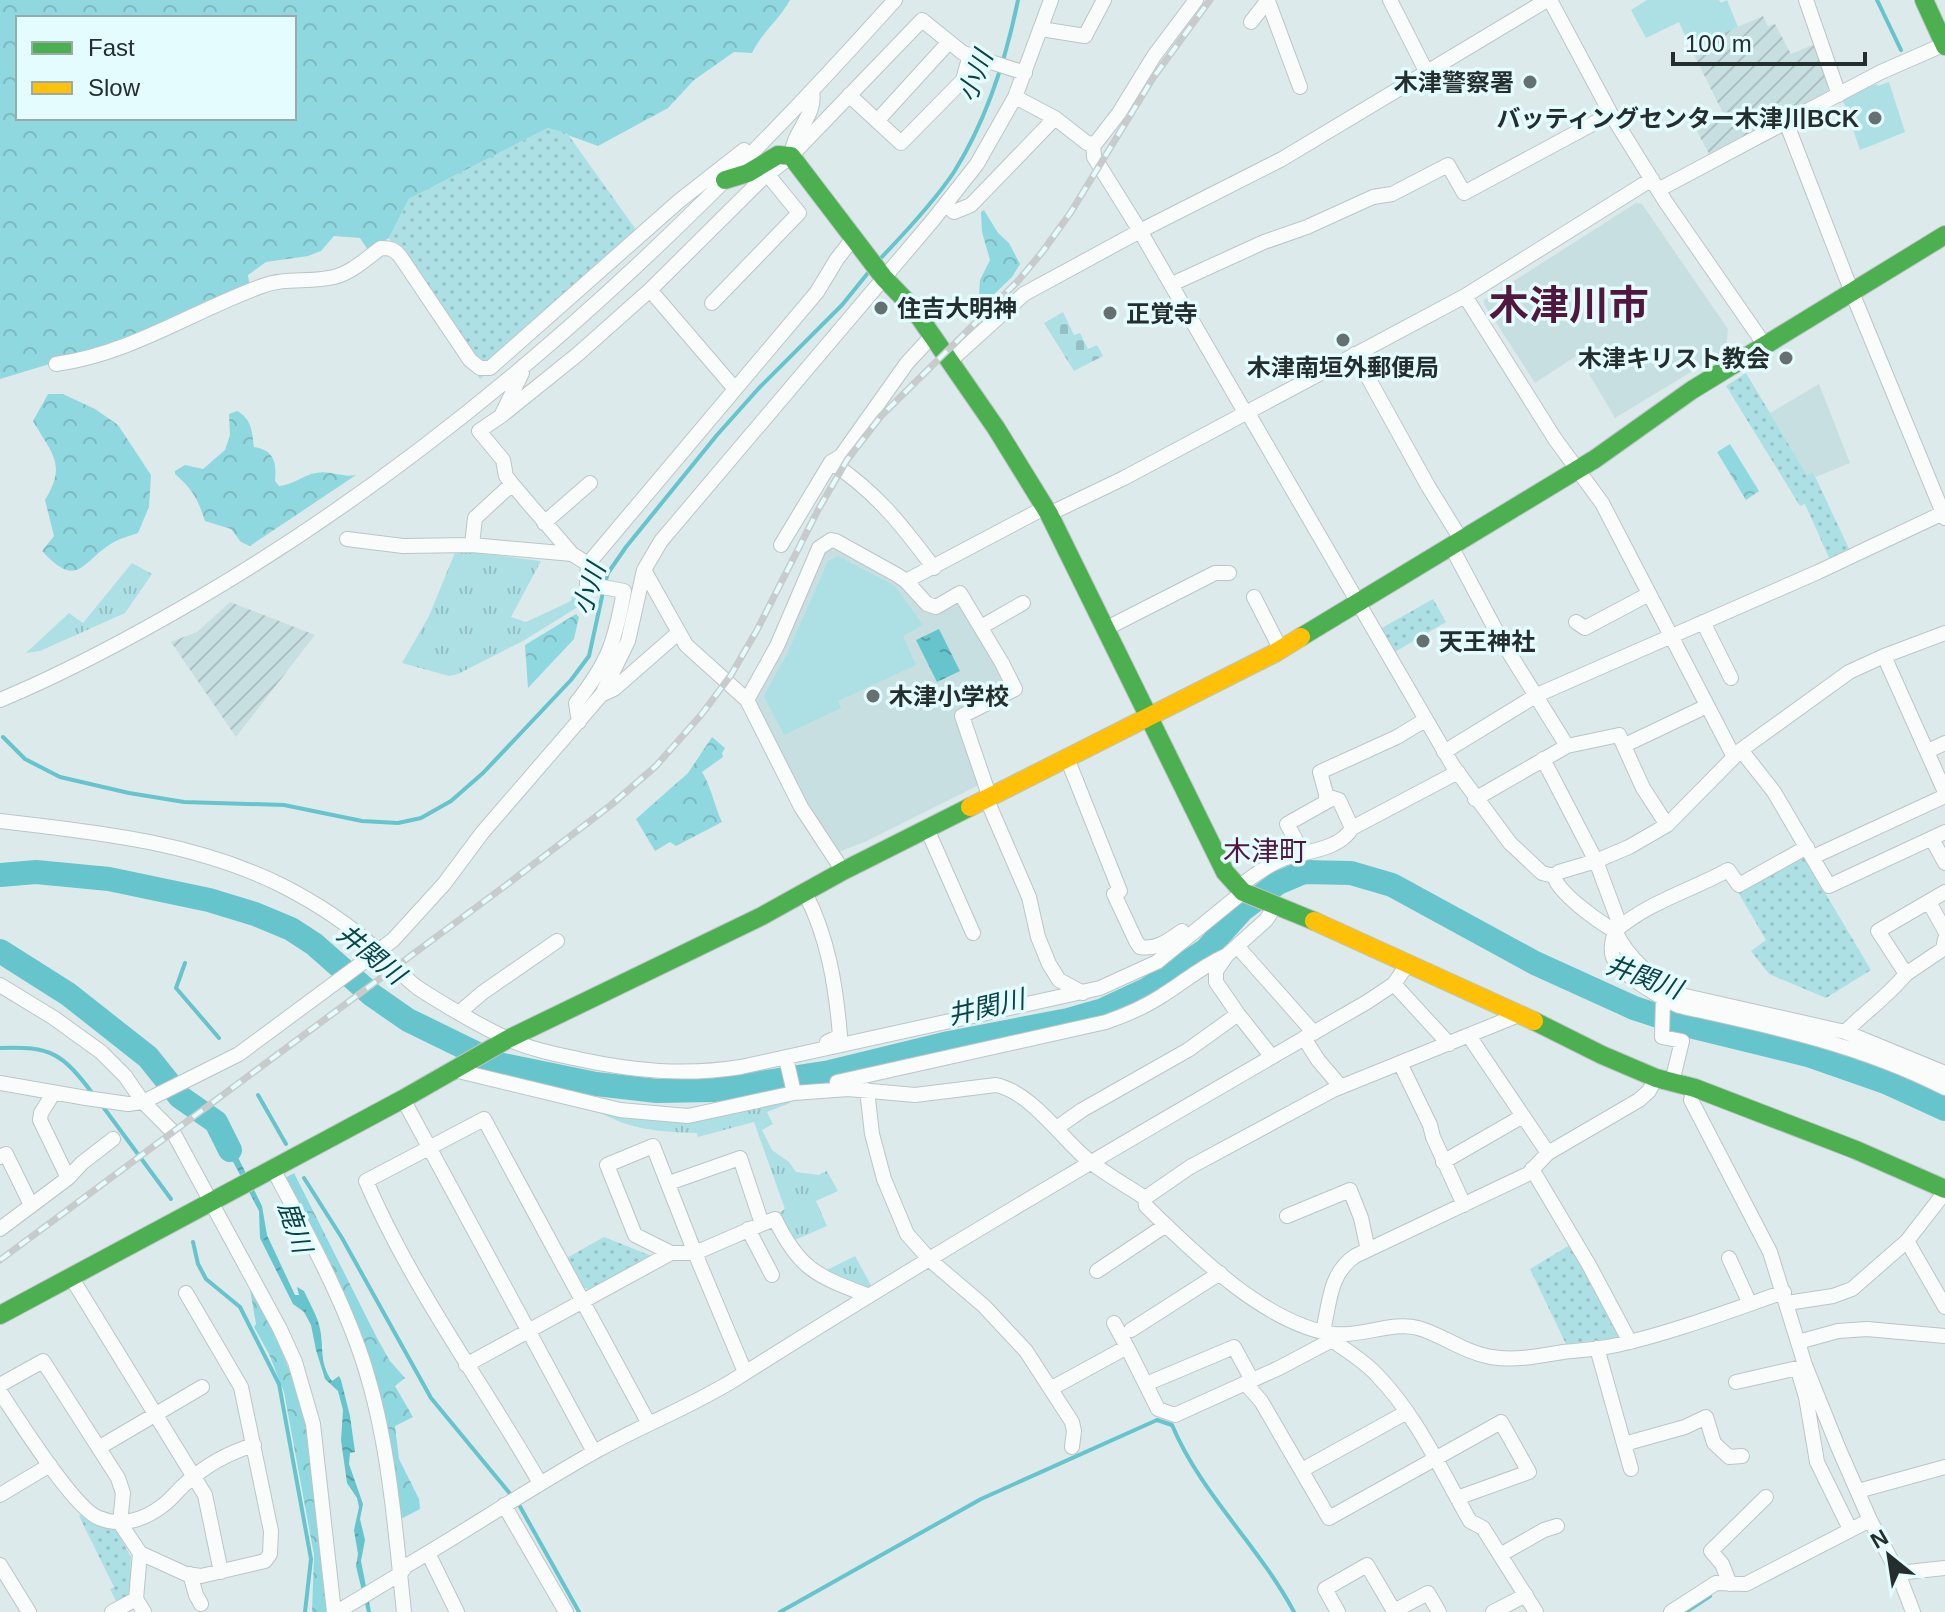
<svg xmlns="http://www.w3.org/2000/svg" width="1945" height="1612" viewBox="0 0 1945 1612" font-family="Arial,'Noto Sans JP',sans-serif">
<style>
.built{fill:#c8dfe1}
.industrial{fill:url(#industrial-furrows)}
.grass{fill:url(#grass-tufts)}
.forest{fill:url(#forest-crowns);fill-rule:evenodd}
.cemetery{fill:url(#cemetery-stones)}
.park{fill:url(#park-dots)}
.garden{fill:#ace0e5}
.water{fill:url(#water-ripples)}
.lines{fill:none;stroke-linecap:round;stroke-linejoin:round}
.stream{stroke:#66c4cc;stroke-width:4}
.river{stroke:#66c4cc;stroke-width:24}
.street-casing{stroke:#bbc5c6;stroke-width:16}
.fast-casing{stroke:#bbc5c6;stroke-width:20}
.slow-casing{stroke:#bbc5c6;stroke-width:20}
.street{stroke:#fafcfc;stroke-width:14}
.fast{stroke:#4caf50;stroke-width:18}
.slow{stroke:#ffc107;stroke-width:18}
.rail-casing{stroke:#c7cbcb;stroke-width:7}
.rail{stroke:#e4fcfe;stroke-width:4;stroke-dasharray:12;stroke-linecap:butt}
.poi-dot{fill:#657071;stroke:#e4fcfe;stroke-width:3}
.labels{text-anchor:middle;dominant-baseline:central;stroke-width:7;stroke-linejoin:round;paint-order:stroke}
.poi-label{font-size:24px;font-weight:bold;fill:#252e2f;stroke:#e4fcfe;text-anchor:start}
.water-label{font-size:26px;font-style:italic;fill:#094247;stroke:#e4fcfe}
.quarter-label{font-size:28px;fill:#501740;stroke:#e4fcfe}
.town-label{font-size:40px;font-weight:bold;fill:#501740;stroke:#e4fcfe}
</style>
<defs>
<pattern id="industrial-furrows" width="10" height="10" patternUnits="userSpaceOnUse" patternTransform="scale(2)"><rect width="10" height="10" fill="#c8dfe1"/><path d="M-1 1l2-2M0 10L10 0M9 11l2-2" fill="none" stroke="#acc0c1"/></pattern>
<pattern id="grass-tufts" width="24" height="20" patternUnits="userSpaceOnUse" patternTransform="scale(2)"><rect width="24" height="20" fill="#ace0e5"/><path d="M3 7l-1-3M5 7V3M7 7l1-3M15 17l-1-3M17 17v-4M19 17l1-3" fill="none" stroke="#94c0c5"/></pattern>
<pattern id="forest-crowns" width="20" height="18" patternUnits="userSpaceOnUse" patternTransform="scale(2)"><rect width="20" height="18" fill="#90d8df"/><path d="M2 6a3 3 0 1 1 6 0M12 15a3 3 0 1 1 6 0" fill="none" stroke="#7cbac0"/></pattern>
<pattern id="cemetery-stones" width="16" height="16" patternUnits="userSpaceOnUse" patternTransform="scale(2)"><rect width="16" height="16" fill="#ace0e5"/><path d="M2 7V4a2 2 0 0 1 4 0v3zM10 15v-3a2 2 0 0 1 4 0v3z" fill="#94c0c5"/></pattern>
<pattern id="park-dots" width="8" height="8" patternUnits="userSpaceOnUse" patternTransform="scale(2)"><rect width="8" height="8" fill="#ace0e5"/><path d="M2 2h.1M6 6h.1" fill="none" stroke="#94c0c5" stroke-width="1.8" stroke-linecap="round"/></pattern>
<pattern id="water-ripples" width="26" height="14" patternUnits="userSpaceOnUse" patternTransform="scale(2)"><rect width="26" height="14" fill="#66c4cc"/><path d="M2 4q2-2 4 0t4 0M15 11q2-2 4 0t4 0" fill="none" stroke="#54a0a6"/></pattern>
</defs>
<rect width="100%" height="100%" fill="#ddeaeb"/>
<path class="built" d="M1636,203L1642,204L1728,329L1726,351L1615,418L1578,355L1535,383L1484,304V300Z
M1819,384L1850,463L1816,477L1813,472L1807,475L1770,413Z
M833,547L897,579L926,610L961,602L1008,683L1002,691L958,713L981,784L867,841L836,853L797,792L752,701L823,550Z"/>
<path class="industrial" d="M1763,16L1768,26L1775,24L1791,54L1815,44L1828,85V91L1823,96L1711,157L1696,130L1723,113L1690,47Z
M230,602L315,635L236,737L171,642L197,632Z"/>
<path class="grass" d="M456,550L541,561L511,617L526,622L571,601L573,589L583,588L581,605L523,641L458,674L449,676L402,663L429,616Z
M132,563L152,574L125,613L40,651L26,653L69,613L83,623Z
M790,1097V1103L767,1112L773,1124L762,1130L772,1150L789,1162L796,1172L819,1175L827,1171L838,1191L816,1201L827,1226L790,1242L776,1215L785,1209L754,1122L698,1137L697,1133C661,1132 631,1130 599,1112L679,1122Z
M855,1256L872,1287L866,1291L821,1273Z"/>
<path class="forest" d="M0,0H790C779,20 763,31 752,53L734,52L694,80L668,108L598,146L548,128L409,199L389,238L368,250L360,238L334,236L321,251L308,256L266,262L248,275L250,288L129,340L0,379ZM18,18H294V118H18Z
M984,210L998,233L1009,243L1020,264L1012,277L986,302L979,295L980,280L990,260L982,232L981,212Z
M48,394H63L95,409L118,425L151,475L149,507L138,533C130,536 121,538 114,542C81,561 79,591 42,551L54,536L45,500C67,464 52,454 33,421Z
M237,411C252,419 252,432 254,447C274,450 277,463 275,481L279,486C293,485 303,475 316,473C330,470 342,478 356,475L250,546L241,542L231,529L205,521C197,498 194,491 175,474V471L185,465L203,469L225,450L230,435L229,414Z
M1730,444L1759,491L1746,500L1717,452Z
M576,614L579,617L574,639L528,688L525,645Z
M712,737L725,748L722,753L723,757L702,772C712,789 714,805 722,822L676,846L670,842L655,851L636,819L688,773Z
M294,1173L377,1338L390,1361L405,1378L395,1386L413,1417L395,1426L399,1459L419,1499L420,1509L397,1521L374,1373L285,1178Z
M249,1284L279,1344L300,1398L308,1430L328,1607L326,1612H312L314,1555L284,1392L269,1354L254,1327L256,1324Z"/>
<path class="cemetery" d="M1063,312L1074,335L1080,333L1088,349L1097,345L1103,356L1074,371L1044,323Z"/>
<path class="park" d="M548,128L567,133L639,234L497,366L480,379L389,238L409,199Z
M1746,373L1807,475L1813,472L1850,551L1830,560L1805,504L1800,506L1726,386Z
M1433,599L1446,622L1393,653L1380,629Z
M1802,854L1871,970L1826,998L1769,974L1751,951L1766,940L1738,892Z
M604,1237L652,1256L591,1290L581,1287L565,1259Z
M1573,1243L1622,1337L1566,1344L1530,1269Z
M83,1514L117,1531L131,1557L130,1590L128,1596L117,1603L110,1589L114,1587L79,1516Z"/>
<path class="garden" d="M1647,0H1719L1721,3L1727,0L1738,27L1690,47L1679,22L1646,38L1631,10Z
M1889,82L1905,132L1860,150L1843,100L1868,85L1869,87L1877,84L1878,86Z
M838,556L895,586L923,625L903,636L916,665L838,701L841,708L784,735L764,696L787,654L828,561Z"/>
<path class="water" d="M939,629L960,671L937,682L916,640Z
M216,1122L227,1135L262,1206L267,1235L295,1295H299L297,1287L304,1291C309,1302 318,1317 320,1329C324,1347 319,1363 332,1381L339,1376L341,1380L350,1416L355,1452L350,1453L349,1464L363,1504L360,1519L365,1540L361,1561L371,1612H367L356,1566L358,1554L354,1530L359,1507L357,1498L347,1483L341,1440L343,1410L338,1391L325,1379L316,1350L311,1325L304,1312L293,1304L260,1238L259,1211L220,1137Z"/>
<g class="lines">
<path class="stream" d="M1877,0L1901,50
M878,261C903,235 934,202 954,172C986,121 1006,59 1018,0
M605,583L608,573L626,547L717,435L759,388L842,305L872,268
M3,737L25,759L60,777L129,793L184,802L284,805L362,821L398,823L421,818L451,801L483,773L571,680L589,656L603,592
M185,963L176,988L219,1038
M0,1048C51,1046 62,1053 93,1094
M258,1095L286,1144
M101,1104L171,1199
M304,1178L342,1238L431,1398L512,1496
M193,1242L198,1264L206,1279L240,1307L279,1384L311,1559L305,1612
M518,1503L579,1612
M780,1612L981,1499L1157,1420L1172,1425C1201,1494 1259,1546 1294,1612
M1686,1612L1710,1596"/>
<path class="river" d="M0,875L36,872L109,879L209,900L255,914L291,929L314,944L372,995L408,1020L498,1064L596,1084L657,1091L715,1090L830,1072L949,1043L1068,1020L1103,1010L1146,990L1206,950L1242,910L1278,883L1304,872L1351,873L1392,885L1535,963L1634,1008L1686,1025L1808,1055L1888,1083L1945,1109
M0,951L68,994L148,1057L180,1097L216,1122L230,1150"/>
<g class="street-casing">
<path id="street" d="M1390,0L1426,71
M1550,0L1611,114L1665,201L1764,344
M1806,0L1839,95
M1268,1L1300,87
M1251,22L1268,0
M1041,29L1085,36L1104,0
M849,95L901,143L963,80L970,55
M1015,97L1055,118L1087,143L1095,144L1119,113L1154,56L1196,0
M877,121L949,42
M1786,122L1881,72L1945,44
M1093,144L1094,157L1140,231L1282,159L1542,3L1544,0
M791,156C793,131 817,115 812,91
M1658,190L1786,122L1851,290L1945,518
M946,205L954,212L971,205L1055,118
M1172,284L1264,242L1307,227L1373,197L1392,194L1448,165L1464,193L1611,114
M650,290L735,389
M1465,296L1555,439L1602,503L1734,757
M712,303L799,213L768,175
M1355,354L1428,486L1462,541
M950,361L1024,294L1140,231L1246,414
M56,364C130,354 193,311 262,286C285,277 310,283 334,277C351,273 367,258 381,248C390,248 394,249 400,256L470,360L480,368H490L679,201L744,150
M522,373L501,416L479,431L503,460L506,476L512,484L572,554
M1248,413L1453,766L1510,843L1542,873L1554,876L1559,872L1596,861L1629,847L1667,825L1741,750L1849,672L1884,656L1945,633
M501,416L578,354L650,290L762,179L791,156L922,20L963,53L1025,73
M831,462C877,493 901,524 934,568
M1049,514L1124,478L1465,296L1652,179
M544,523L590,483
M347,539L403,546L472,545L572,554L588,564
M472,545L475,518L512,484
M781,545L831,462L841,456L907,363L932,336
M1452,548L1500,638L1567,746L1619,735L1643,788L1667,825
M644,570L686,645L747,700L801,807L843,871
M906,581L1044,508
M1254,597L1281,650
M1576,622L1585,628L1649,594
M1703,622L1731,678
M981,627L1023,603
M1107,628L1215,573H1229
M1884,656L1945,792
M603,694L614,689L678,633
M0,700C70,671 134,636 199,598C465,442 690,229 895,0
M747,700L777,646L819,548L831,540L836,541L897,575L906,581L927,604L936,607L960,593L1002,663L1015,689L962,716L990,798
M579,722L576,703C608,663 615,642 624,591L587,584L588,564L817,292L837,259L854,237
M1625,745L1707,706
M1741,750L1774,792L1829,886L1945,832
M1928,751L1945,743
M1444,752L1537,695L1818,572L1943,513
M1067,758L1120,891L1114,894L1136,941L1140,947C1157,950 1169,940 1182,931
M1543,759L1596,861L1618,920L1615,931C1629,960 1653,979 1681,995L1845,1032L1945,1073
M1326,796L1339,800L1352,828
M1475,799L1567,746
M987,800L1029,897L1038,937L1049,964L1059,980L1083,993
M0,821C96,832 195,842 283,886C316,903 350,925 378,951C392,963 403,977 418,988C446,1006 478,1025 508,1039C530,1049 555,1054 578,1059C634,1071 684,1076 741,1067L1100,988L1157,962L1243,892
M927,829L973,933
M1932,839L1945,863
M1303,853L1287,824L1328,801L1320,772L1397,737L1425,720
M1813,857L1945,796
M1554,876C1558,893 1599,922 1615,931C1613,939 1610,949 1613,957C1618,973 1663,999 1679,1006C1771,1026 1861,1045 1945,1088
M1239,886C1253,877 1268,864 1283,859C1305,851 1340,850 1352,828L1458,772
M805,893C828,937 836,986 840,1036L827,1042
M1929,902L1945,931
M1615,931C1648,902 1690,891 1728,870L1739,885L1807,847
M1237,946L1314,1033
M1906,974L1943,949L1945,939
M1394,984L1449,1044
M0,985L54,1018L101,1052L125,1076L143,1102L173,1132L280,1329L295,1362L313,1424L334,1612
M1663,999L1662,1037L1682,1041L1672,1082
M460,1012L482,993L557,941
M1238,1014L1272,1057
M1845,1032C1865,1012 1888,996 1906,974L1878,931L1945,892
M1469,1036L1548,1153
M1304,1038L1318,1060L1341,1087
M786,1058L794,1093
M1400,1063L1430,1125L1433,1137L1464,1205
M454,1070L620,1110L688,1116L794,1093L848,1089L915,1095L996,1085C1028,1092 1055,1129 1078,1151C1097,1170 1123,1183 1145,1198L1146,1206C1193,1252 1266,1325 1334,1334C1361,1337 1393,1321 1418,1328C1443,1335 1463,1352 1491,1357C1514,1361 1540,1356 1563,1352C1581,1350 1599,1349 1617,1345C1674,1332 1729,1311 1784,1292
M837,1082L1106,1022C1126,1015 1145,1007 1163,995C1187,980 1199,968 1227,955
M0,1083L86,1098L128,1104L143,1102L239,1054L393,940L444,884L482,833L602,694L628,641L644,570L661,541L933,220L977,164L1015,97L1051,0
M1695,1088L1691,1100L1770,1252L1805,1365L1838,1447L1870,1520L1898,1573L1913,1612
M867,1090L872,1134L884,1179L907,1234L930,1260L984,1306L1026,1351L1072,1422L1074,1431L1072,1447
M403,1099L594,1452
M1058,1127L1082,1110L1188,1050L1238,1014L1216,982V971L1227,955L1266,920L1276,905
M0,1157L6,1154L31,1205
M1443,1162L1523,1116
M273,1169C307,1233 350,1311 369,1381C390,1454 396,1537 404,1612
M1532,1169L1589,1265L1630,1342
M68,1178L82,1163L113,1139
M669,1183L740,1158L762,1224L695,1253L653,1146L607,1165L635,1235L671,1253H695L745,1372
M1145,1198L1190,1167L1333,1090L1521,1014
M1287,1216L1350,1190L1361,1218L1368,1250
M762,1224L775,1219C800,1271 818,1276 869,1296
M0,1229L68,1178L40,1120L41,1113L53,1094
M748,1229L772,1275
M1907,1241L1945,1307
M1729,1258L1750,1304
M1097,1271L1166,1225
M71,1277L205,1495L221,1572
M1787,1303L1833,1296L1852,1289L1907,1241L1945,1192
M1114,1323L1127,1347
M1131,1330L1220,1273
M1323,1331C1330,1302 1329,1274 1355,1256L1528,1174L1548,1153L1639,1100L1649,1091L1656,1078
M1333,1334L1332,1340C1347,1351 1364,1361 1376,1374C1418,1417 1441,1471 1470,1521L1483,1528L1536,1612
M1798,1342L1838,1331L1867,1329L1945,1336
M1597,1348L1631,1469
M466,1365L671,1253
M1805,1365L1800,1377L1806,1397L1817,1462L1850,1529
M1736,1382L1802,1367
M1245,1383L1261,1401L1329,1518L1501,1422L1529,1472L1457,1498
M1146,1384L1234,1347L1252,1380
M0,1385L43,1361L118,1478L123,1493L120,1523L140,1553L136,1599L144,1612
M1052,1388L1127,1347L1158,1409L1175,1415L1279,1368L1332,1340
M0,1392C17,1417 74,1509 99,1518C121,1527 144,1520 162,1506C171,1500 177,1491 185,1484C206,1465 227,1453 254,1445
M1624,1444L1685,1427L1706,1417L1714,1443L1729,1457L1742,1456
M100,1447L202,1387
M1302,1470L1407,1412
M540,1483C482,1382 412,1288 366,1181L484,1119L648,1422
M1858,1491L1945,1467
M0,1495L50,1465
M504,1505L566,1612
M140,1553L186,1574L201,1576L265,1561L270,1554L271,1531L241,1387L186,1293
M428,1553L457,1612
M1500,1555L1544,1530L1557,1526
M0,1565L29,1612
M1898,1573L1945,1568
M190,1574L196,1595L201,1604
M1730,1584L1722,1564L1711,1551L1766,1497
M112,1612L136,1599
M337,1612L400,1574L406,1566C471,1528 533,1486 598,1450C644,1424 693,1406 737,1378C944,1247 1155,1124 1367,1002L1394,984L1407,965
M1338,1612L1325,1589L1367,1565L1394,1611L1428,1593L1439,1612
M1493,1612L1526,1595
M1671,1612L1716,1583L1746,1584L1870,1520"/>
</g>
<g class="fast-casing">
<path id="fast" d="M1924,0L1945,46
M725,180L748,173L778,155L791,156L884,278L913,308L996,428L1049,514L1225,872L1243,892L1314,921
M1301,637L1595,459L1692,390L1945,235
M1534,1021L1602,1055L1656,1078L1695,1088L1856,1150L1945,1189
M0,1315L403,1099L508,1039L762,916L843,871L970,807"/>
</g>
<g class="slow-casing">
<path id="slow" d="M970,807L1275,653L1301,637
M1314,921L1534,1021"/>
</g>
<use href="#street" class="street"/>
<use href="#fast" class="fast"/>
<use href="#slow" class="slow"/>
<g class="rail-casing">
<path id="rail" d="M0,1260L509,883L611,805L656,766L701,715L731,675L757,630L818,510L847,460L881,416L1018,281L1043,251L1071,212L1153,78L1210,0"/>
</g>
<use href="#rail" class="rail"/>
</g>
<g class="poi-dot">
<circle cx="1530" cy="82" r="8"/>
<circle cx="1875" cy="118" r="8"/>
<circle cx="881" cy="308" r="8"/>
<circle cx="1110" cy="313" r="8"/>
<circle cx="1343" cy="340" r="8"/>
<circle cx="1786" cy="358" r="8"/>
<circle cx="1423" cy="641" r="8"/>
<circle cx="873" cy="696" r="8"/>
</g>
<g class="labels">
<g class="poi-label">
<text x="1514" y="82" text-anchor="end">木津警察署</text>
<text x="1859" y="118" text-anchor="end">バッティングセンター木津川BCK</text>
<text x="897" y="308">住吉大明神</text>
<text x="1126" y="313">正覚寺</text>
<text x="1770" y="358" text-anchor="end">木津キリスト教会</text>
<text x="1343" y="367" text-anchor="middle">木津南垣外郵便局</text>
<text x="1439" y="641">天王神社</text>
<text x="889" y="696">木津小学校</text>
</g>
<g class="water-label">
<text transform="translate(975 76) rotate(-69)">小川</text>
<text transform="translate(589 589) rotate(-72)">小川</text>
<text transform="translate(371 954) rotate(39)">井関川</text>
<text transform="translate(1644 977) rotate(20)">井関川</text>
<text transform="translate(986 1007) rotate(-13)">井関川</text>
<text transform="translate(295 1227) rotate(71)">鹿川</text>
</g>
<g class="quarter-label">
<text x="1265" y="851">木津町</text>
</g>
<g class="town-label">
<text x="1569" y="305">木津川市</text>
</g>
</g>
<rect x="16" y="16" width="280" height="104" fill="#e4fcfe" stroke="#98aaab" stroke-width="2"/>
<rect x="32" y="42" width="40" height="12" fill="#4caf50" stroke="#98aaab" stroke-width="2"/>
<text x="88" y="56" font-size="24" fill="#252e2f">Fast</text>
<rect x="32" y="82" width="40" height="12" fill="#ffc107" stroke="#98aaab" stroke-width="2"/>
<text x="88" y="96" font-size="24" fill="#252e2f">Slow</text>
<g transform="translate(1889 1556) rotate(330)" stroke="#e4fcfe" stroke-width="6" paint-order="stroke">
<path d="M0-6L14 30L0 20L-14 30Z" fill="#252e2f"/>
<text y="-12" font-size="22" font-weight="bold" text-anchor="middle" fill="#252e2f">N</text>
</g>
<path d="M1673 52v12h192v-12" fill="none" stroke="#252e2f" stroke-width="4"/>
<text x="1685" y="52" font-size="24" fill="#252e2f" stroke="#e4fcfe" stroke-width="6" paint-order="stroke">100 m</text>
</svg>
